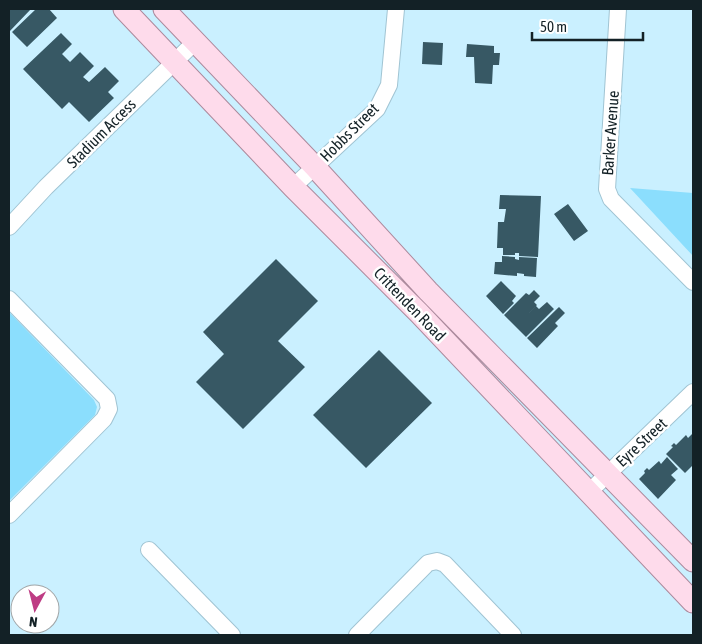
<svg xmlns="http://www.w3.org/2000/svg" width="702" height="644" viewBox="0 0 702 644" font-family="'Asap Condensed',sans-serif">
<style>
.green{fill:#8bdefd}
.building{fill:#375864}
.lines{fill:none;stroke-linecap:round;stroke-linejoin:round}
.minor-casing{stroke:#a0c4d3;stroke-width:18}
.major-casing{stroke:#ac8a9d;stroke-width:23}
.minor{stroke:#fff;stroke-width:16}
.major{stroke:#fedbeb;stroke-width:21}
.labels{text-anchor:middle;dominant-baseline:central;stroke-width:5;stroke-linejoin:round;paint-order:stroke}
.street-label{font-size:16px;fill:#132126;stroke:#fff}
</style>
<rect width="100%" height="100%" fill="#caf0ff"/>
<path class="green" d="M630,188L693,193V256Z
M9,312L94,400L97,407L95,415L9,501Z"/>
<path class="building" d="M9,9H31L9,32Z
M36,9H49L57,18L27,47L12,32Z
M61,33L72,44L62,54L70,62L80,52L94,66L83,77L89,82L105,67L119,81L108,92L114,98L89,122L69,102L62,109L23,69Z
M423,42L443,43L442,65L422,64Z
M467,44L494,46V53H500L499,65H493L492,84L475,83L474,57H466Z
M500,195L541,196L538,257L519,256V253H515V255H503V248H497L498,222H504L506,209H499Z
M568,204L588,231L574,241L554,214Z
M502,256L515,257V259L519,260V257L537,258L536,277L524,276V274L517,273V276L494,274L495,262H502Z
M276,259L318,301L278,341L305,367L243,429L196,382L224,354L203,332Z
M501,281L516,296L512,301L514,303L503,314L486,296Z
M534,290L540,296L534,302L537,305L529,313L536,306L539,309L547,302L554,309L526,337L504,315L526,293L529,295Z
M559,307L565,313L555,323L558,326L537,348L527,338Z
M379,350L432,403L366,468L313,415Z
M693,433V465L685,473L666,454L673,447L671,446L674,443L676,445L686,435L688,438Z
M667,457L678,469L671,475L676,480L658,499L639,479L645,473L644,471L647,468L649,470L659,461L661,464Z"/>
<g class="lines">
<g class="minor-casing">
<path id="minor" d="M618,9L607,189L611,199L693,282
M293,187L377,109L389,85L396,9
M9,227L46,187L196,41
M9,299L107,399L109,409L104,419L9,515
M588,493L693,392
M149,550L232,635
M357,635L428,563L437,561L445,564L513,635"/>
</g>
<g class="major-casing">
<path id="major" d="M124,9L293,187L419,313L693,602
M164,9L314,166L428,291L693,561"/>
</g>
<use href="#minor" class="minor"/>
<use href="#major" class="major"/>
</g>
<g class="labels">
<g class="street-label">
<text transform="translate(349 132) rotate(-45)">Hobbs Street</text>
<text transform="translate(101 133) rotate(-45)">Stadium Access</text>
<text transform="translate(610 133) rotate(-86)">Barker Avenue</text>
<text transform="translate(410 304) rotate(46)">Crittenden Road</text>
<text transform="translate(641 442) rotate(-43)">Eyre Street</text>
</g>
</g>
<rect width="702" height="644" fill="none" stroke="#132126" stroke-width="20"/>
<g transform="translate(35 609) rotate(187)"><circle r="24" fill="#ffffff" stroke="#a1a6a8"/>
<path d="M0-4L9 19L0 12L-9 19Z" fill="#be3c84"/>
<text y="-8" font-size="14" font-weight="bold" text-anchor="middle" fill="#132126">N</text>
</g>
<path d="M532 32v8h111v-8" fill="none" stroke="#132126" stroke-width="2.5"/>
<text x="540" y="32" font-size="15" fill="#132126" stroke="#ffffff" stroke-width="4" paint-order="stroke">50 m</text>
</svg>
